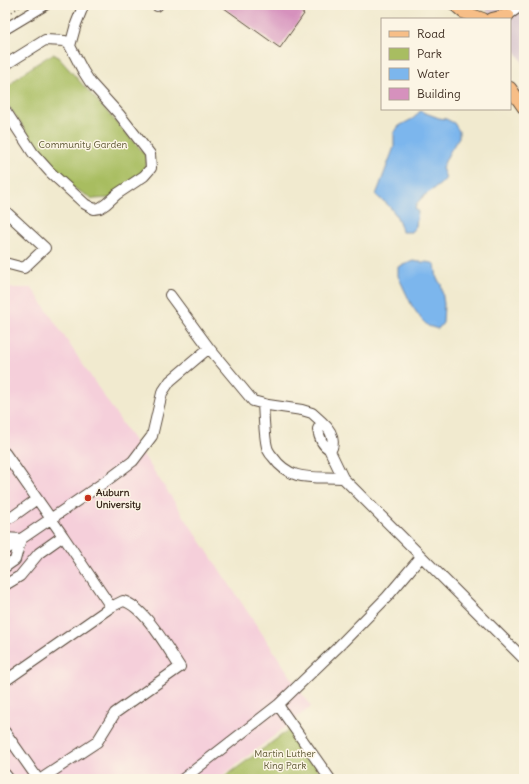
<svg xmlns="http://www.w3.org/2000/svg" width="529" height="784" viewBox="0 0 529 784" font-family="Delius,sans-serif">
<style>
.built{fill:#f5cfda}
.industrial{fill:#d1bdcb}
.green{fill:#a8bd61;stroke:#727440}
.water{fill:#7cb6ed;stroke:#5c7086}
.building{fill:#d691bd}
.lines{fill:none;stroke-linecap:round;stroke-linejoin:round}
.minor-casing{stroke:#564739;stroke-width:12}
.major-casing{stroke:#564739;stroke-width:14}
.path{stroke:#564739;stroke-width:1.5;stroke-dasharray:1 3;stroke-linecap:butt}
.minor{stroke:#fff;stroke-width:10}
.major{stroke:#f7be87;stroke-width:12}
.poi-dot{fill:#c8321e;stroke:#fcf5e5;stroke-width:1.5}
.labels{text-anchor:middle;dominant-baseline:central;stroke-width:3;stroke-linejoin:round;paint-order:stroke}
.park-label{font-size:10px;fill:#5c5632;stroke:#fcf5e5}
.poi-label{font-size:10px;font-weight:bold;fill:#3b2a1e;stroke:#fcf5e5;text-anchor:start}
</style>
<rect width="100%" height="100%" fill="#fcf5e5"/>
<filter id="ink" filterUnits="userSpaceOnUse"><feTurbulence type="fractalNoise" baseFrequency=".025" numOctaves="2"/><feDisplacementMap in="SourceGraphic" scale="8" xChannelSelector="R" yChannelSelector="G"/><feConvolveMatrix kernelMatrix="1 2 1 2 8 2 1 2 1" color-interpolation-filters="sRGB"/></filter>
<filter id="wash" filterUnits="userSpaceOnUse"><feTurbulence type="fractalNoise" baseFrequency=".012" numOctaves="4" result="noise"/><feDisplacementMap in="SourceGraphic" scale="16" xChannelSelector="R" yChannelSelector="G"/><feGaussianBlur stdDeviation="0.9" result="paint"/><feColorMatrix in="noise" values="0 0 0 0 0 0 0 0 0 0 0 0 0 0 0 0 0 1.4 0 .05"/><feComposite in="paint" operator="in"/></filter>
<g filter="url(#wash)">
<rect width="100%" height="100%" fill="#f1eacf"/>
<path class="built" d="M5,288H32L311,707L218,779H5Z"/>
<path class="industrial" d="M483,5H524V64L510,43V19H493Z"/>
<path class="green" d="M53,54L57,56L144,153L147,162L143,172L112,198L93,199L72,187L52,168L5,101C5,99 4,94 5,92C9,81 43,59 53,54Z
M290,729L325,779H222Z"/>
<path class="water" d="M420,111L439,118L446,119L454,123L459,131V137L449,153L442,168L446,178C438,190 420,193 415,208L418,212L416,226L411,232H402C400,221 395,212 387,204C383,200 379,199 376,195L394,147V133L399,126L414,118Z
M413,261C421,263 428,261 435,264L437,279L441,284L444,304L443,323L438,329L428,326L422,320L412,306L398,276V267Z"/>
<g id="blocks">
<path class="building" d="M220,5H291L304,14L280,48Z"/>
</g>
</g>
<g filter="url(#ink)">
<use href="#blocks" fill-opacity="0" stroke="#564739" stroke-width="1"/>
<g class="lines">
<g class="minor-casing">
<path id="minor" d="M157,6L158,5
M508,15L522,5
M5,29L45,5
M70,46L76,24L82,9
M5,65L45,40L65,41L70,46L83,71L90,82L119,114L150,154L151,168L144,176L117,194L106,204L100,208L94,209L85,204L50,172L33,153L5,110
M5,211L45,248L24,268L5,263
M170,295L209,348L253,401L268,405L302,410L312,413L322,422
M263,404C264,415 264,441 268,450C269,452 271,455 273,457C291,483 315,476 343,478
M329,449L332,448C335,437 330,429 322,422L318,429C319,437 322,445 329,449L343,478L524,659
M5,453L63,536L39,553L20,576L5,585
M5,519L12,517L37,499
M63,536L111,607
M5,538L21,539L15,560L5,567
M5,550L109,479L133,461L152,436L162,393L170,381L209,348
M5,681L111,607L123,601C144,606 168,649 180,667L115,713L97,742L41,779
M278,705L330,779
M5,732L38,779
M5,774L9,779
M183,779L278,705L336,649L387,597L421,557"/>
</g>
<g class="major-casing">
<path id="major" d="M455,5L463,12L483,19
M492,19L508,15
M510,88L524,108"/>
</g>
<path class="path" d="M5,16L23,5"/>
<use href="#minor" class="minor"/>
<use href="#major" class="major"/>
</g>
</g>
<circle class="poi-dot" cx="88" cy="498" r="4"/>
<g class="labels">
<g class="park-label">
<text x="83" y="144">Community Garden</text>
<text x="285" y="753">Martin Luther<tspan x="285" dy="12">King Park</tspan></text>
</g>
<g class="poi-label">
<text x="96" y="492">Auburn<tspan x="96" dy="12">University</tspan></text>
</g>
</g>
<rect width="529" height="784" fill="none" stroke="#fcf5e5" stroke-width="20"/>
<rect x="381" y="18" width="130" height="92" fill="#fcf5e5" stroke="#afa495"/>
<rect x="389" y="31" width="20" height="6" fill="#f7be87" stroke="#afa495"/>
<text x="417" y="38" font-size="12" fill="#3b2a1e">Road</text>
<rect x="389" y="48" width="20" height="12" fill="#a8bd61" stroke="#afa495"/>
<text x="417" y="58" font-size="12" fill="#3b2a1e">Park</text>
<rect x="389" y="68" width="20" height="12" fill="#7cb6ed" stroke="#afa495"/>
<text x="417" y="78" font-size="12" fill="#3b2a1e">Water</text>
<rect x="389" y="88" width="20" height="12" fill="#d691bd" stroke="#afa495"/>
<text x="417" y="98" font-size="12" fill="#3b2a1e">Building</text>
</svg>
